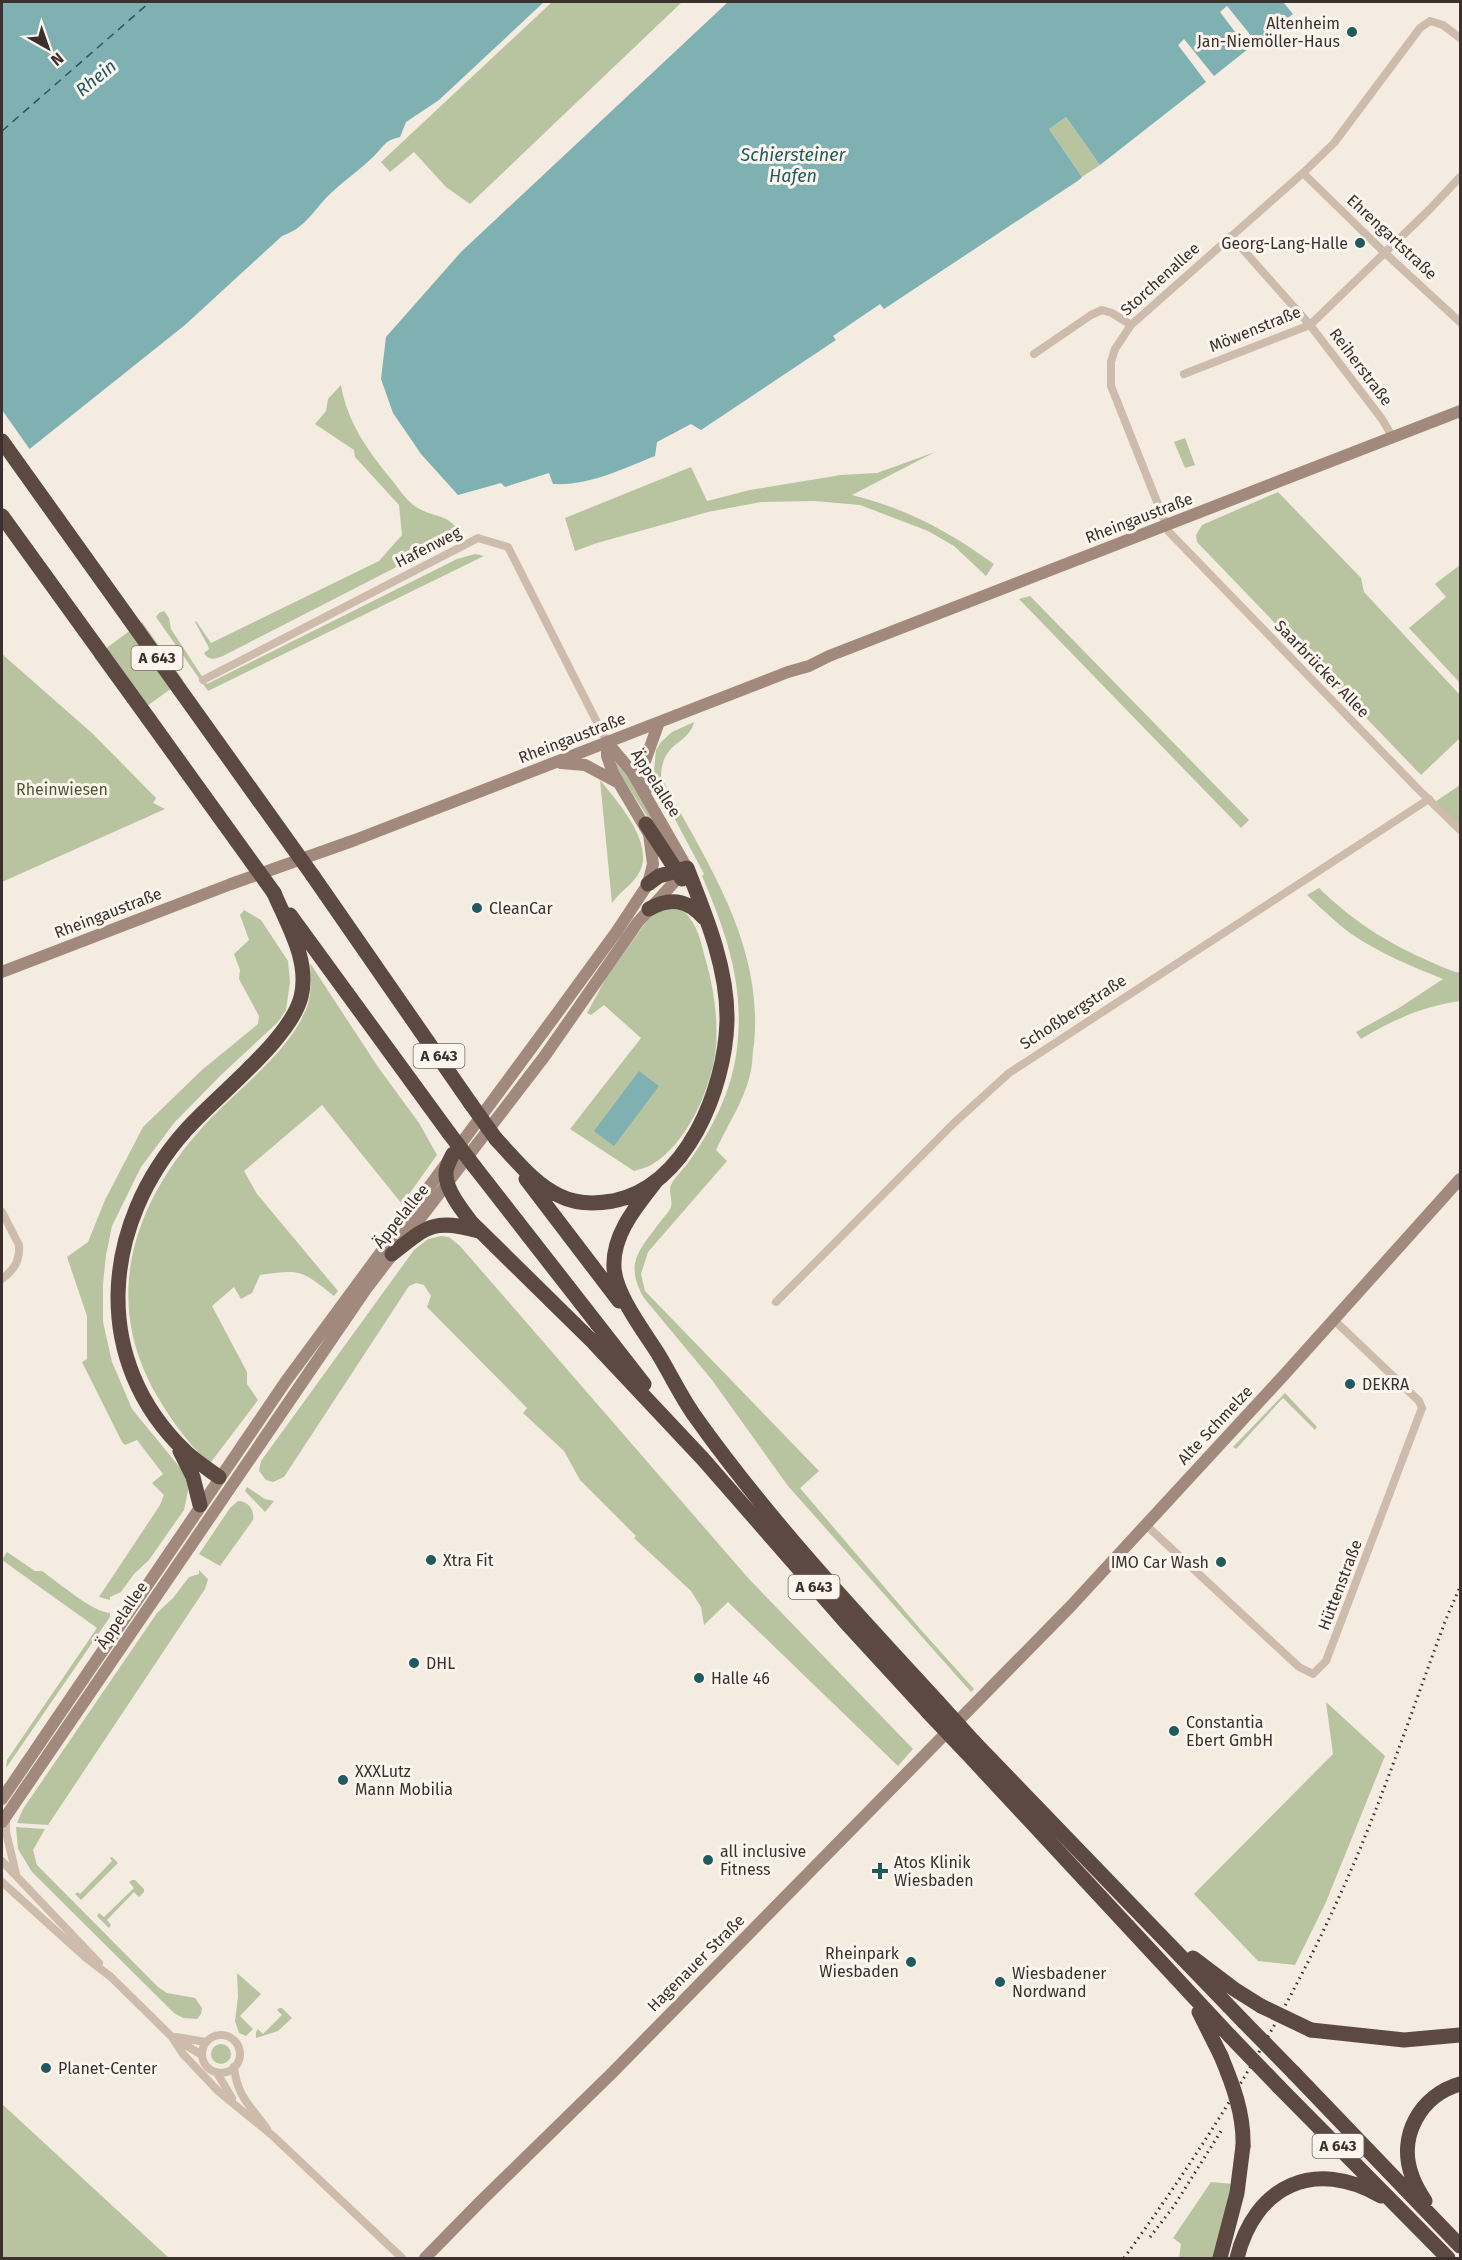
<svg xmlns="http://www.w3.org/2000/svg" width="1462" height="2260" viewBox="0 0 1462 2260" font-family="'Fira Sans',sans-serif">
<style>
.green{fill:#b8c4a0}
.water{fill:#7fb0b2}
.pier{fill:#f4ebe1}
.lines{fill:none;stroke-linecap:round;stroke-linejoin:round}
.ferry{stroke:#1f5a5e;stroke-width:1.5;stroke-dasharray:8 6;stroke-linecap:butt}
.street{stroke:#cdbbac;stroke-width:8}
.secondary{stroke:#a18a7d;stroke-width:12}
.highway{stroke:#5c4a42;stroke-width:15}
.rail{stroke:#3b302b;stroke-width:3;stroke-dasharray:1.5 4.5;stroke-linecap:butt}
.highway-bridge{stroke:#5c4a42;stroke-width:15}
.poi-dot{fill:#1f5a5e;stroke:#fbf5ee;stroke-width:2}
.labels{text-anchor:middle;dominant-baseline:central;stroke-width:6;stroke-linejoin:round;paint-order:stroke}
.shield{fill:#fbf5ee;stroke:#756b66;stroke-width:1.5}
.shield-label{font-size:15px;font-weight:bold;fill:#3b302b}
.poi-label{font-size:16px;fill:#3b302b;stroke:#fbf5ee;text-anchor:start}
.street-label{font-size:16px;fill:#3b302b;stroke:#fbf5ee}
.park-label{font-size:16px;fill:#4a5a2e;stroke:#fbf5ee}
.water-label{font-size:18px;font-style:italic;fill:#1f5a5e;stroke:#fbf5ee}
</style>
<rect width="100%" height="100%" fill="#f4ebe1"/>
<path class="green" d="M552,2H682L470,204L446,187L414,152L390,172L381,162Z
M1066,117L1100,165L1082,177L1049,129Z
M341,385C347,422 368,451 391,479C399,489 406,500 416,507C431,517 450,514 459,532L455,537L223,656C215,659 209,661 204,653L209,649L208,646L195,622L196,621L211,643L379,561L402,535L399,505L355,457L354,450L315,424L326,411L328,399Z
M1185,438L1195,465L1185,468L1174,442Z
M935,452L852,495C910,510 946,530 994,564L986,576L954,546L928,531L860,505L815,501L761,502L708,512L597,543L575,551L565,518L691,467L707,501L750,490L841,475L877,473Z
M1278,492L1361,578L1364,592L1460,695V738L1421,775L1197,542L1196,535L1202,525Z
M475,554L484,556L208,691L156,617L159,613L164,611L169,618L171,629L207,684L457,559Z
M1460,565V683L1409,628L1446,597L1435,584Z
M1030,596L1249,820L1241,828L1019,599Z
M142,622L183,680L136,714L94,657Z
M2,654L93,734L156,798L153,803L165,809L2,882Z
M694,722C688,746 662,740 661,777C706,862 764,943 754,1044C752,1054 753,1065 750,1075C744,1101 727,1126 716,1150L727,1161L648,1252L641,1274L645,1291L819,1471L800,1488L921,1630L974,1689L971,1692L788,1486L712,1380L644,1298C624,1263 639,1251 660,1222C663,1218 669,1212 671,1207C673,1201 668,1191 671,1185C675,1176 685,1168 690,1160C712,1129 730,1094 736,1056C746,989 728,937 702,876L704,874L660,791L654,771L656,750L661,742L672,732Z
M621,761L639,791L668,849L613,763Z
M600,780C617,801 654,842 640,871C634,884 620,891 612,903Z
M1460,785V826L1435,802Z
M1319,888C1351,919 1381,939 1422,958C1434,963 1447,970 1460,973V1001C1424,1006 1392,1020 1361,1039L1356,1032L1399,1008L1443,979C1411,966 1379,953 1350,933C1335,922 1321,908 1307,895Z
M676,906C697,918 700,939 706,961C714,989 718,1018 716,1047C712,1087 687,1145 651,1165C646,1168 639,1169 634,1171L570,1129L641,1038L604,1005L591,1015L587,1013L606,978L649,918L659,909Z
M244,910L261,920L288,961L290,982L286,1010L278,1022L220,1076L174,1123L141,1167L112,1226L106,1255L103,1284V1322L112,1362L132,1409L182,1470L187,1479L188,1491L184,1510L149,1560L134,1574L121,1592L110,1597V1600L99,1597L160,1505L164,1495L152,1483L163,1474L137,1440L125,1445L122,1442L82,1362L87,1359V1316L67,1257L88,1242L105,1200L143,1127L203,1069L258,1024L259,1016L239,979L240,970L234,954L249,940L240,915Z
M310,963L378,1067L419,1123L437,1155L402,1204L322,1105L244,1171L257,1194L338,1291L334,1296C301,1270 302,1269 260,1275L252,1293L241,1299L234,1287L212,1306L247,1372V1384L258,1400L211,1462C191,1452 157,1399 148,1379C102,1283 142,1190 211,1118C243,1085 293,1048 308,1004C312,990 311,977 310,963Z
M441,1236L449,1237L460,1246L749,1579L913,1749L898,1766L728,1602L704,1625L701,1607L691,1591L634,1538L636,1536L580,1480L564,1451L523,1413L527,1408L427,1307L431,1296L424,1285L416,1283L409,1286L284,1477L273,1482L266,1480L259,1471L261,1461L414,1250L428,1239Z
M1285,1393L1317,1427L1315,1430L1283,1398L1236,1449L1233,1447Z
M247,1487L265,1499L274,1501L265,1512L245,1491Z
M238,1501C248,1501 255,1510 253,1520L220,1566L199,1554L230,1508Z
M7,1552L35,1571H42C58,1582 92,1612 110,1613V1617L6,1768L7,1760L97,1628L2,1560Z
M199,1570L208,1579L205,1589L48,1825L17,1823L23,1809L157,1613L173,1598L189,1577L199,1574Z
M1326,1702L1385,1756L1326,1902L1295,1965L1258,1961L1194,1894L1333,1754Z
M16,1827L45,1829L33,1850L37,1865L158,1987L167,1993L195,1998L202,2008L201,2014L197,2019L183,2018L174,2013L32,1872L18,1849Z
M112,1857L118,1863L81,1900L75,1894L78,1892L80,1894L112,1861L110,1858Z
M132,1880H135L144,1889V1892L139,1897L134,1892L107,1920L111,1925L109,1928L97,1916L99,1913L104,1917L134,1888L129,1882Z
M237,1973L261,1994L240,2016L253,2029L246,2036L239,2033L235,2021L238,1997Z
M279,2008H282L292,2018L278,2031L256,2038V2032L258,2029L263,2034L282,2015L277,2010Z
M211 2054a10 10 0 1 1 20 0a10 10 0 1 1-20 0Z
M2,2104L169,2258H2Z
M1211,2182L1233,2184L1213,2258H1179L1181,2244L1173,2238Z"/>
<path class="water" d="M2,2H544L439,100L406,122L400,137C384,141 385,145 374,156C361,169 345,180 331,193C313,210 307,227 282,236L185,325L2,471Z
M728,2H1283L1293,14L1257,43L1227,6L1220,12L1248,49L1214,76L1184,39L1178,45L1206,82L1100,165L1066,117L1049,129L1082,177L1079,180L884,309L880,304L833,336L836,340L701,430L691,424L657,442L655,456C622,469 589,486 553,484L549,473L505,487L501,483L458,495L421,454L393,413L381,379L386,337L461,252Z
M639,1071L659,1086L614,1146L594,1131Z"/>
<path class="pier" d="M2,410L31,451L5,472L2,467Z"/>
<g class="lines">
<path class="ferry" d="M2,131L150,2"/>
<path class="street" d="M1460,38L1443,25L1430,21L1420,28L1334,143L1303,173L1131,325L1115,349L1111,362V386L1169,532L1418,789L1460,830
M1303,173L1385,253L1460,322
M1231,236L1310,325L1382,419L1393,438
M1034,354L1091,315L1102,310L1112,313L1131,325
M1184,374L1310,325L1429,210L1460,177
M203,680L478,538L508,547L607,742
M2,1212L19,1245C20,1261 14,1270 2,1279
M776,1302L954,1123L1009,1073L1429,799
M1146,1525L1299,1667L1313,1674L1326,1661L1422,1408L1419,1401L1334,1320
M6,1816V1832L16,1874
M2,1861L99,1963
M2,1882L85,1957L111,1977L172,2037L202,2055
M202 2054a19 19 0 1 1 38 0a19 19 0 1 1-38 0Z
M172,2037L183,2054L218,2091L273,2136L402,2258
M176,2037L206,2042
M234,2067C237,2097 251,2106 267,2129
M217,2073L232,2098"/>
<path class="secondary" d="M561,763L585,765L617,782
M646,790L644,764L659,722
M2,972L231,884L355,840L788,672L809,666L829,656L1460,411
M2,1799L286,1381L558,1012L617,931L648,884L653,864L649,834L613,773L607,756V742
M2,1822L366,1289L544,1057L638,922L687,868L632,772L607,742
M425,2258L480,2202L612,2073L1070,1607L1284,1375L1460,1179"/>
<path class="highway" d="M2,516L148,718
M646,824L682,879
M313,876L471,1104
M649,909C670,897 687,899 704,918
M290,915L449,1133
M496,1139C515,1159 534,1184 560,1196C576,1204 596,1204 613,1201C687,1186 725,1089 727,1021C728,969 706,916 687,868L659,876L648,884
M453,1154C450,1160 446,1167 446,1173C445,1189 462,1210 471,1222L594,1343L703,1459L849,1626L928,1712
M474,1166L644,1384
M526,1179L619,1301
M657,1180C637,1206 612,1234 614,1268C616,1295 643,1330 657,1352C670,1373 680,1395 694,1415C767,1518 853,1610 938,1702
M392,1254C427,1226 434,1218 479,1231
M180,1451L193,1477L200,1505
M219,1477C208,1469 196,1461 186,1452C89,1360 102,1224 186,1130C217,1095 290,1040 301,997C310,961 288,926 274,893
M974,1742L1244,2022
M965,1751L1230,2036
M1193,1958L1234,1989L1261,2006
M1199,2012L1221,2056
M1311,2030L1404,2040L1460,2035
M1294,2073L1460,2246
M1279,2087L1448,2258
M1425,2201C1420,2193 1415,2185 1412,2176C1397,2136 1421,2095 1460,2084
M1220,2258L1237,2193L1243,2146
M1237,2258C1255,2185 1315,2158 1381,2196"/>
<path class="rail" d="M1150,2237L1174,2206L1223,2128
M1124,2258C1204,2148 1277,2032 1334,1908C1378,1814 1410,1715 1446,1619L1460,1587"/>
<path class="highway-bridge" d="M2,441L313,876
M148,718L274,893
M471,1104L496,1139
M449,1133L474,1166
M938,1702L974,1742
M928,1712L965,1751
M1261,2006L1311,2030
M1244,2022L1294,2073
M1230,2036L1279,2087
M1221,2056C1233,2085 1244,2114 1243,2146"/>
</g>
<g class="poi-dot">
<circle cx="1352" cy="32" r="6"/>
<circle cx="1360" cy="243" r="6"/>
<circle cx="477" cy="908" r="6"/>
<circle cx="1350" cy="1384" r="6"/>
<circle cx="431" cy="1560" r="6"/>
<circle cx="1221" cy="1562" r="6"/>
<circle cx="414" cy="1663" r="6"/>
<circle cx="699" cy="1678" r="6"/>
<circle cx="1174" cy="1731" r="6"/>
<circle cx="343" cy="1780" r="6"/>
<circle cx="708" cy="1860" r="6"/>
<path d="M877 1862h6v6h6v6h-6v6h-6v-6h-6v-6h6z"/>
<circle cx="911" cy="1962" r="6"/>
<circle cx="1000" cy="1982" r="6"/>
<circle cx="46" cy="2068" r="6"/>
</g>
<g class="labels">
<g class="shield">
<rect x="131.5" y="646" width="51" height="24" rx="4.5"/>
<rect x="413.5" y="1044" width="51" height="24" rx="4.5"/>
<rect x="788.5" y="1575" width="51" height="24" rx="4.5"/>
<rect x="1312.5" y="2134" width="51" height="24" rx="4.5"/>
</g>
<g class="shield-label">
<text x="157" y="658">A 643</text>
<text x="439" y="1056">A 643</text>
<text x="814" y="1587">A 643</text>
<text x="1338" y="2146">A 643</text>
</g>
<g class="poi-label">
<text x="1340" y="23" text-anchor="end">Altenheim<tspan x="1340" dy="18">Jan-Niemöller-Haus</tspan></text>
<text x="1348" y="243" text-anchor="end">Georg-Lang-Halle</text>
<text x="489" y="908">CleanCar</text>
<text x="1362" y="1384">DEKRA</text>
<text x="443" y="1560">Xtra Fit</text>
<text x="1209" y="1562" text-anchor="end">IMO Car Wash</text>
<text x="426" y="1663">DHL</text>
<text x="711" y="1678">Halle 46</text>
<text x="1186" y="1722">Constantia<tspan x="1186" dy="18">Ebert GmbH</tspan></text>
<text x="355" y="1771">XXXLutz<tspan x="355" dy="18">Mann Mobilia</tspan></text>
<text x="720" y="1851">all inclusive<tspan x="720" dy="18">Fitness</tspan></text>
<text x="894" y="1862">Atos Klinik<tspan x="894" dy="18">Wiesbaden</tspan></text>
<text x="899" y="1953" text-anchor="end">Rheinpark<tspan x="899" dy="18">Wiesbaden</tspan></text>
<text x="1012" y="1973">Wiesbadener<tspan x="1012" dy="18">Nordwand</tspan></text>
<text x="58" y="2068">Planet-Center</text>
</g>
<g class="street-label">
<text transform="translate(1392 237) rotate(43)">Ehrengartstraße</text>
<text transform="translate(1160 279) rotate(-42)">Storchenallee</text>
<text transform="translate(1255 329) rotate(-22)">Möwenstraße</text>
<text transform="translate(1361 367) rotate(53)">Reiherstraße</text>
<text transform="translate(1139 518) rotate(-21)">Rheingaustraße</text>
<text transform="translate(428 547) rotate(-27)">Hafenweg</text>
<text transform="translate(1322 669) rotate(46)">Saarbrücker Allee</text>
<text transform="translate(572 738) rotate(-21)">Rheingaustraße</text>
<text transform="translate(656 783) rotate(57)">Äppelallee</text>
<text transform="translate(108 913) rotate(-21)">Rheingaustraße</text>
<text transform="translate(1073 1012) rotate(-33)">Schoßbergstraße</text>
<text transform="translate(401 1216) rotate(-51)">Äppelallee</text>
<text transform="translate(1215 1425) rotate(-47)">Alte Schmelze</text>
<text transform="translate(1340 1585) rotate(-69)">Hüttenstraße</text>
<text transform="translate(122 1615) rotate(-56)">Äppelallee</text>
<text transform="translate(696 1963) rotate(-45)">Hagenauer Straße</text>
</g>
<g class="park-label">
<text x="62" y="789">Rheinwiesen</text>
</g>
<g class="water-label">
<text transform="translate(96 78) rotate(-39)">Rhein</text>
<text x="793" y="155">Schiersteiner<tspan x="793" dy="21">Hafen</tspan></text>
</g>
</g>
<rect width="1462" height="2260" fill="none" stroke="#3b302b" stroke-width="6"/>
<g transform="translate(48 48) rotate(140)" stroke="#fbf5ee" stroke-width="4.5" paint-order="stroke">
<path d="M0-4.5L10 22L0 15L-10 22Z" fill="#3b302b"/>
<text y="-9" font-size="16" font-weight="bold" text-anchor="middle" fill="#3b302b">N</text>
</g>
</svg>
